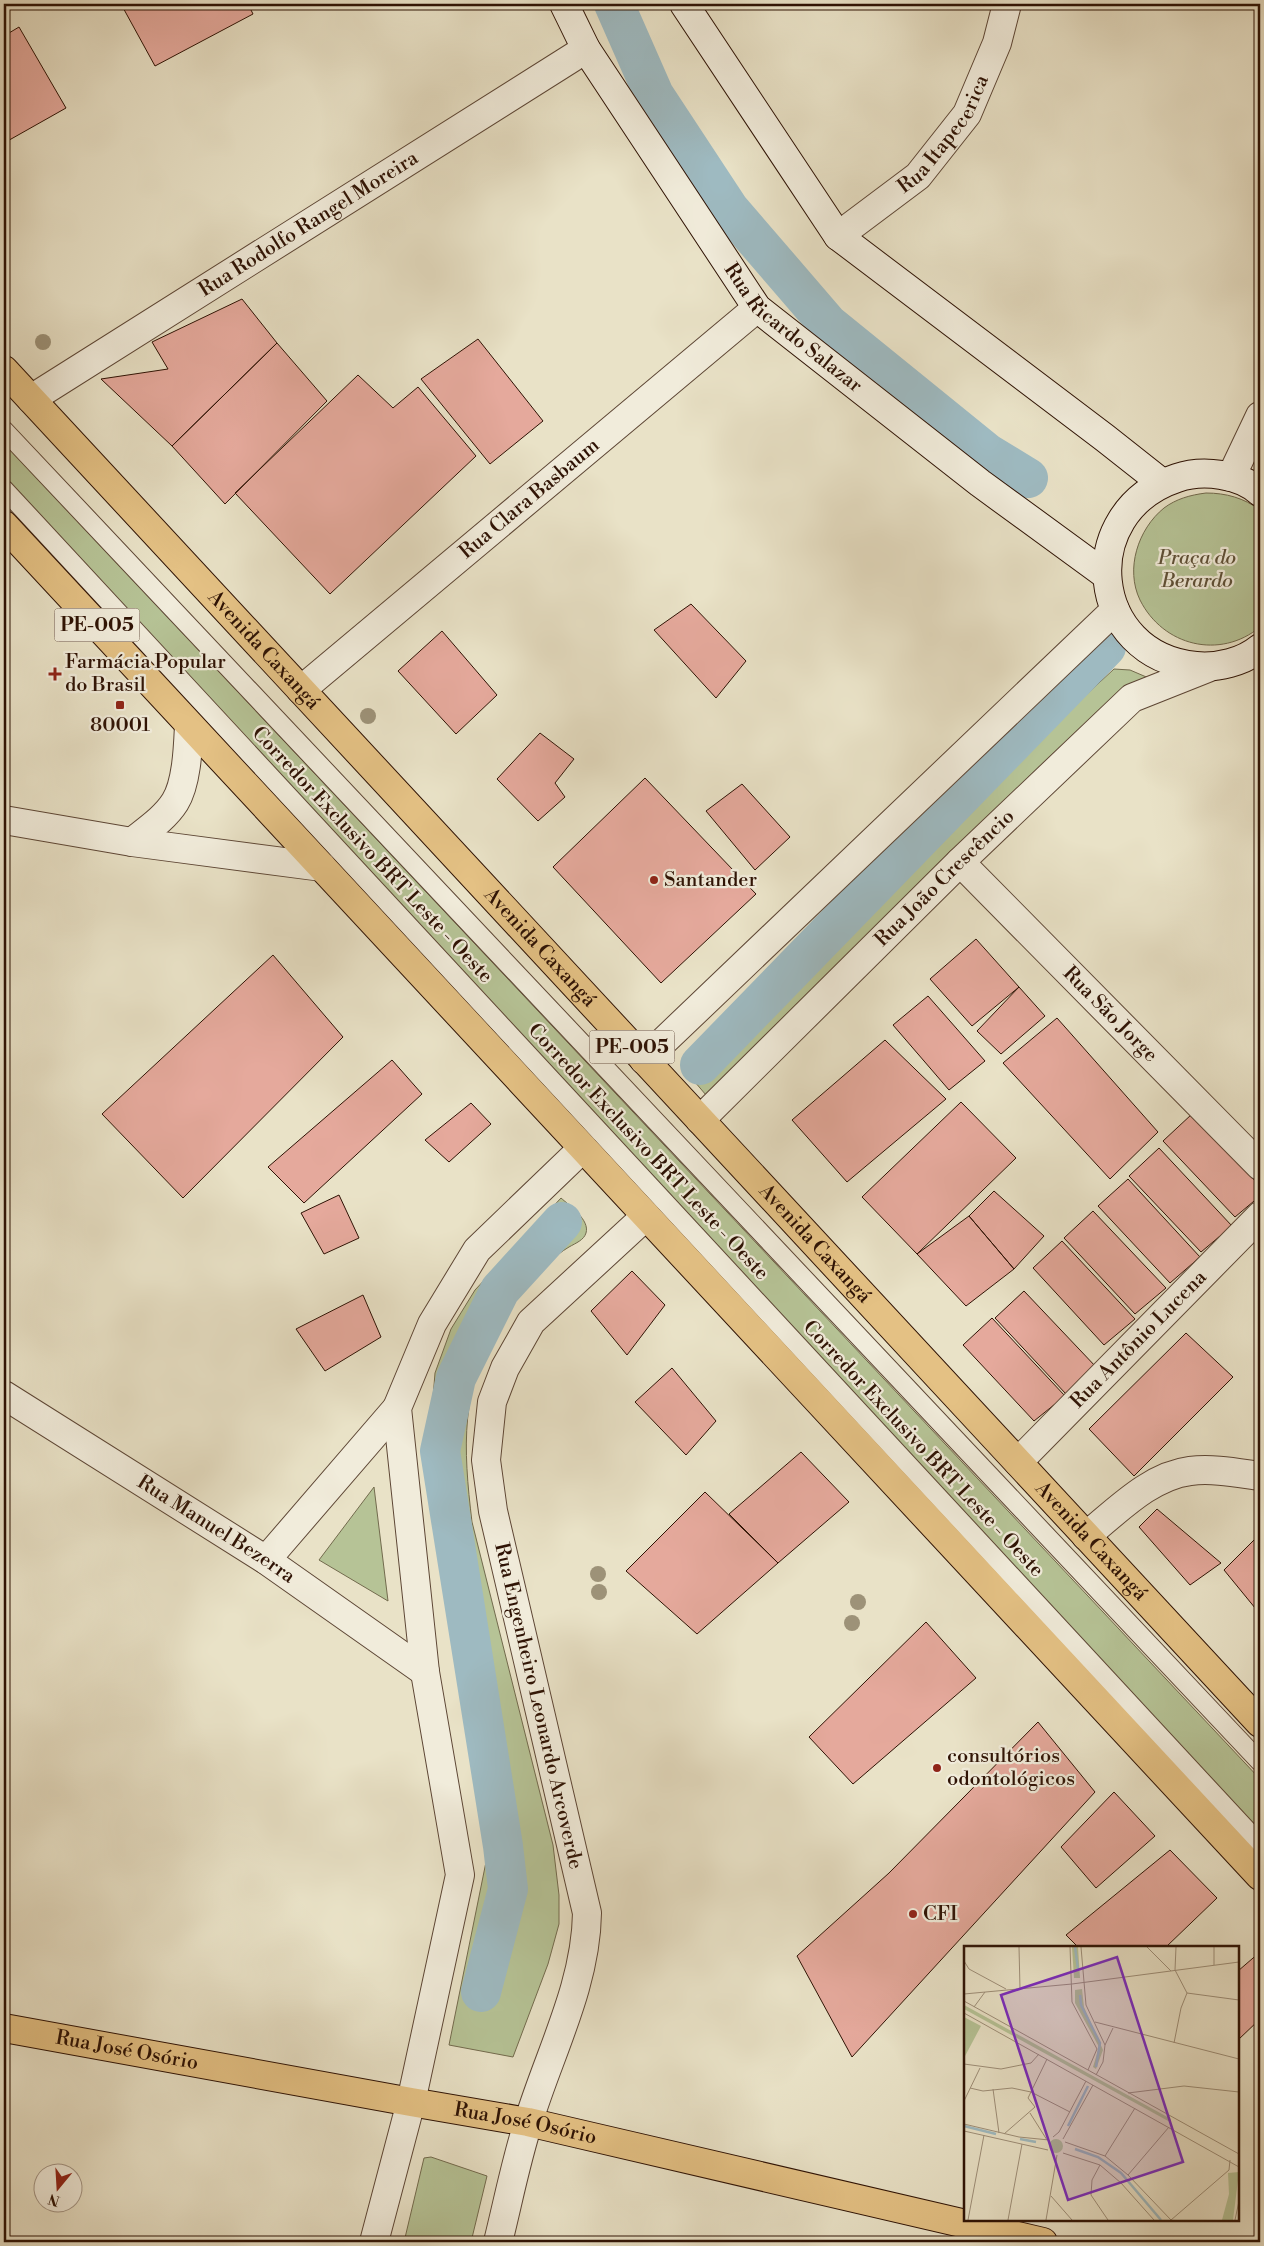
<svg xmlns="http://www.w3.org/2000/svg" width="1264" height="2246" viewBox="0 0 1264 2246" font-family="'Libre Bodoni',serif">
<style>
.green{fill:#b6c396;stroke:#726a4d}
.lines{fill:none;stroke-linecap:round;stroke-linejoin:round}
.canal{stroke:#9ebac1;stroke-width:40}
.building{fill:#e5a99c;stroke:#2e1204}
.lane-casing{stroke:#5d4635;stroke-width:20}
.street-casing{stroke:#5d4635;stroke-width:30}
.secondary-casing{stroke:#2e1204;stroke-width:30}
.primary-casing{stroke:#2e1204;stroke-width:30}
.lane{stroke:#f1ecdb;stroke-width:18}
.street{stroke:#f1ecdb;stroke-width:28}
.secondary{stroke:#f1ecdb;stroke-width:28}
.primary{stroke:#e4c184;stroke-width:28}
.tree{fill:#9d9278}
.poi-dot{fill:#8f2418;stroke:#f1ecdb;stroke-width:2}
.labels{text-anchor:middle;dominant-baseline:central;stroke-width:4.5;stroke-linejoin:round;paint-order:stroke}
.shield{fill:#f1ecdb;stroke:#685344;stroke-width:1}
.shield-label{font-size:19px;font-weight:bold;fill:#2e1204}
.street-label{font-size:20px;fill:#2e1204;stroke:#f1ecdb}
.park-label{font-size:20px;font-style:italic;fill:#5e5037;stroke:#f1ecdb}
.poi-label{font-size:20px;fill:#2e1204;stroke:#f1ecdb;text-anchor:start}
.inset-river{fill:none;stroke:#9ebac1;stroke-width:2.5}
.inset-road{fill:none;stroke:#9e8f79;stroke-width:1}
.view{fill:#7b2cbf;fill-opacity:0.15;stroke:#7b2cbf;stroke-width:2.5}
.inset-edge{fill:none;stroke:#2e1204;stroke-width:2.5}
</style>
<rect width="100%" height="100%" fill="#e9e2c7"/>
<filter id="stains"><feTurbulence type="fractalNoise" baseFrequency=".004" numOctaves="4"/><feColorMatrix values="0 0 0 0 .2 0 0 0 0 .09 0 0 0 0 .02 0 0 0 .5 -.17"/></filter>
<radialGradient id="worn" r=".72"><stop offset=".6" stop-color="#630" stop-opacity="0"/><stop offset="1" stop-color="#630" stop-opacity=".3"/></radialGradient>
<path class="green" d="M5,444L1260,1779V1831L4,484V446Z
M1206,493C1226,493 1244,498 1260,510V627C1220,660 1163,646 1140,600C1125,569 1138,529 1164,508C1176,499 1190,495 1206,493Z
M1114,669L1130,670L1151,679L706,1095L683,1068Z
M561,1198C570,1206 590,1220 586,1233C584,1240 576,1243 569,1247C554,1256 542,1268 529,1280C516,1292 509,1306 500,1320C460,1388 463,1447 472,1522L553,1845L559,1895V1924L548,1964L513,2057L449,2045L487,1857L485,1831L429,1446L435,1373L451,1329L475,1290Z
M374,1487L388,1601L319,1560Z
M431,2157L487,2176L471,2242H404L424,2158Z"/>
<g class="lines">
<path class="canal" d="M614,4L654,95L729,209L828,324L987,453L1028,478
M700,1065L1106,647
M481,1992L508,1889L503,1846L440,1451L456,1378L500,1290L562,1222"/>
</g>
<path class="building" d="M121,4H248L253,14L155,66Z
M19,27L66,108L4,143V36Z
M242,299L277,343L172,446L101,379L168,369L152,342Z
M478,339L543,421L490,464L421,379Z
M277,343L327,401L225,504L172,446Z
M358,375L393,408L418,387L476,456L330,594L235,493Z
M691,604L746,661L716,698L654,630Z
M442,631L497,695L456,734L398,671Z
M540,733L574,759L555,783L565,797L538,821L497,779Z
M645,778L756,894L661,983L553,867Z
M742,784L790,837L755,870L706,811Z
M976,939L1019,987L972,1026L930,979Z
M273,955L343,1037L183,1198L102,1114Z
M1019,987L1045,1016L1001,1054L977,1031Z
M928,996L985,1061L949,1090L893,1025Z
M1057,1018L1158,1132L1110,1179L1003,1063Z
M885,1040L946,1099L847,1182L792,1120Z
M392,1060L422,1094L304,1203L268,1167Z
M961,1102L1016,1158L917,1254L862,1197Z
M471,1103L491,1124L449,1162L425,1140Z
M1192,1114L1260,1186V1196L1235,1217L1163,1141Z
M1159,1148L1232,1226L1201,1252L1129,1176Z
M1128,1179L1200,1257L1170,1283L1098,1206Z
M994,1191L1044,1236L1014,1269L969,1216Z
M339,1195L359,1238L324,1254L301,1213Z
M1093,1211L1166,1288L1135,1314L1064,1238Z
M969,1216L1014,1269L966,1306L917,1254Z
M1062,1241L1135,1319L1104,1345L1033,1268Z
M632,1271L665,1305L627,1355L591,1311Z
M1024,1291L1097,1368L1066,1394L995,1318Z
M363,1295L381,1337L325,1371L296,1329Z
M992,1318L1065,1396L1034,1421L963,1345Z
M1186,1333L1233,1377L1134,1476L1089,1429Z
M672,1368L716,1421L686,1455L635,1402Z
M801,1452L849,1502L778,1563L729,1514Z
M705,1492L778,1563L697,1634L626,1571Z
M1157,1509L1221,1563L1190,1585L1139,1527Z
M1260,1534V1614L1224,1570Z
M926,1622L976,1678L853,1784L809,1737Z
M1038,1722L1095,1792L852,2057L797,1956L889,1873Z
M1114,1792L1155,1836L1096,1888L1061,1847Z
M1170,1850L1217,1898L1166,1947H1078L1066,1935Z
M1260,1952V2019L1238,2040V1971Z"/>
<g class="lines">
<g class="lane-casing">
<path id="lane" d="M4,430L1260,1762
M4,489L1260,1844"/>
</g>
<g class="street-casing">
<g id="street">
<path id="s1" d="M838,236L918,176L967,114L997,43L1007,4"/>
<path id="s2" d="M31,399L586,49"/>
<path d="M1231,477L1260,416"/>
<path id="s3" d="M301,690L757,308"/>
<path d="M4,820L132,842L322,867"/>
<path d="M132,842C147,830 165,818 175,802C187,783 188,746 189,725"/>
<path id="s4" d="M960,862L1260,1166"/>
<path d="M644,1060L1115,610"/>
<path id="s5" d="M700,1120L960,862L1132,698L1210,667"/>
<path id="s6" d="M4,1395L266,1560L425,1672"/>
<path id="s7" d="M1018,1462L1260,1216"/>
<path d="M1086,1536C1117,1511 1150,1476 1190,1471C1213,1468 1238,1473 1260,1476"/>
<path d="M266,1560L397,1408"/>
<path d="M374,2242L411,2102L460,1875L425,1672L397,1408L432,1324L477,1250L583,1148"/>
<path d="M498,2242C508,2202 516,2160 529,2120C550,2052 586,1985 587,1913L493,1511L486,1460L492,1402L505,1368L531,1322L646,1216"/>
</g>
</g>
<g class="secondary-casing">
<g id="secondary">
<path id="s8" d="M564,4L586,49L757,308L980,483L1106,575"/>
<path d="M684,4L838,236L1105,438L1162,483"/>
<path d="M1260,492C1240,474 1203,469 1177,478C1074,512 1089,656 1196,666C1218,668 1243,662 1260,648"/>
</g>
</g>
<g class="primary-casing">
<g id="primary">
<path id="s9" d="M4,370L1260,1723"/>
<path d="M4,525L1260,1876"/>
<path id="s10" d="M4,2028L411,2102L528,2122L1043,2242"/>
</g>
</g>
<use href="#lane" class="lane"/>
<use href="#street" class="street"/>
<use href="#secondary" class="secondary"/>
<use href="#primary" class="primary"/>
</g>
<g class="tree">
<circle cx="43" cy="342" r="8"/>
<circle cx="368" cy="716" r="8"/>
<circle cx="598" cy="1574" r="8"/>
<circle cx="599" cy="1592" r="8"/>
<circle cx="858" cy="1602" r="8"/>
<circle cx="852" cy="1623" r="8"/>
</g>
<g class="poi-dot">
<path d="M52.5 666.5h5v5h5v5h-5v5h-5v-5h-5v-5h5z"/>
<rect x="115" y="700" width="10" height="10" rx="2.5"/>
<circle cx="654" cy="880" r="5"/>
<circle cx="937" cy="1768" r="5"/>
<circle cx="913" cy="1914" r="5"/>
</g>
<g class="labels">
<g class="shield">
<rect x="54.5" y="608.5" width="85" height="33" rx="4"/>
<rect x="589.5" y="1030.5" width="85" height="33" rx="4"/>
</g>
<g class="shield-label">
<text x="97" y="625">PE-005</text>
<text x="632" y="1047">PE-005</text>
</g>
<g class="street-label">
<text stroke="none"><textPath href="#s1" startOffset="149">Rua Itapecerica</textPath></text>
<text stroke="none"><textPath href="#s2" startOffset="328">Rua Rodolfo Rangel Moreira</textPath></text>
<text stroke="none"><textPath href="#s8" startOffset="400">Rua Ricardo Salazar</textPath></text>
<text stroke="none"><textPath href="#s3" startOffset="298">Rua Clara Basbaum</textPath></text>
<text stroke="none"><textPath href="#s9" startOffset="382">Avenida Caxangá</textPath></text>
<text transform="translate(372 855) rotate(47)">Corredor Exclusivo BRT Leste - Oeste</text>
<text stroke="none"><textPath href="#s5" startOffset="344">Rua João Crescêncio</textPath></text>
<text stroke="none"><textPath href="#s9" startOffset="788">Avenida Caxangá</textPath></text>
<text stroke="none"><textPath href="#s4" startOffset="214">Rua São Jorge</textPath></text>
<text transform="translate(648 1152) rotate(47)">Corredor Exclusivo BRT Leste - Oeste</text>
<text stroke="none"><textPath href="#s9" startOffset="1192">Avenida Caxangá</textPath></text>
<text stroke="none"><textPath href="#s7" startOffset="172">Rua Antônio Lucena</textPath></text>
<text transform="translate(923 1449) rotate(47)">Corredor Exclusivo BRT Leste - Oeste</text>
<text stroke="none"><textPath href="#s6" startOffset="251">Rua Manuel Bezerra</textPath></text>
<text stroke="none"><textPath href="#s9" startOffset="1598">Avenida Caxangá</textPath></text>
<text transform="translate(538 1706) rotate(77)">Rua Engenheiro Leonardo Arcoverde</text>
<text stroke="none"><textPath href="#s10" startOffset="125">Rua José Osório</textPath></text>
<text stroke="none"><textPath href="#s10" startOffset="530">Rua José Osório</textPath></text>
</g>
<g class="park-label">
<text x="1197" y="558">Praça do<tspan x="1197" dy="23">Berardo</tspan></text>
</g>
<g class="poi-label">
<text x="65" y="662">Farmácia Popular<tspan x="65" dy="23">do Brasil</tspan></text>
<text x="120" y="725" text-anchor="middle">80001</text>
<text x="664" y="880">Santander</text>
<text x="947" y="1756">consultórios<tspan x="947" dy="23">odontológicos</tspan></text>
<text x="923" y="1914">CFI</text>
</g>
</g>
<g transform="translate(964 1946)">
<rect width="275" height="275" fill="#e9e2c7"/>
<path d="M108,1H114L116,32H110ZM118,43L120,61L139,104L132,123L129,121L135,101L111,57V44ZM0,59L11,65L207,173L206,176L0,63ZM0,71L17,80L0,112ZM85 200a7 7 0 1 1 14 0a7 7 0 1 1-14 0ZM275,226L269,274H258L265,248L264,227Z" fill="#b6c396"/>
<path class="inset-river" d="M111,1L114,23M116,49L117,59L136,97L132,121M0,180L32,188M104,180L124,140M56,193L72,196M111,203L134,211L157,227L197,274"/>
<path class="inset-road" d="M55,1L56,43M106,1L108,56L133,103L124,124M117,1L122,59L141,99L139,116L132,129M183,1L207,25M212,1L211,24L223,47M0,15L5,23L42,43M250,19V1M223,47L275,54M0,48L108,38L275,16M0,55L275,208M10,61L21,46M0,67L275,221M131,76L275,113M210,97L217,62L223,47M141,99L149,82M0,118L37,123L67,117L75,108M6,142L19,145L48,142L67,146L106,166M29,143L35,187M164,147L220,140L275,146M0,155L16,122M66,167L83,194M0,178L55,191L85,194M0,185L84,204M40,188L71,161L64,152L83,113M89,191L95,186L122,135M99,193L129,139M101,196L141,210L164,229L207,274M99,207L136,219L157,237L190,274M141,210L171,162M136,219L128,234L127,249L144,274M164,229L205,181M87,250L108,274M4,274L20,189M44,274L58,198M82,274L93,209M207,274L265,224L266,214M271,274L275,255"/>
<path class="view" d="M153,11L219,216L104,254L37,49Z"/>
<rect width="275" height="275" class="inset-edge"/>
</g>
<rect width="1264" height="2246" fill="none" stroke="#e9e2c7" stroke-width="20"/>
<rect x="5" y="5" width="1254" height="2236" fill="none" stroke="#2e1204" stroke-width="2.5"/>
<rect x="10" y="10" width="1244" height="2226" fill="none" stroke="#2e1204"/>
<g transform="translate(58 2188) rotate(198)"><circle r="24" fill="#f1ecdb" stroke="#a39585"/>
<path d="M0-4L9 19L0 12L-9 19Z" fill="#8f2418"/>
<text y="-8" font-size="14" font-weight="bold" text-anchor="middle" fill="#2e1204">N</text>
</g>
<rect width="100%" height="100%" filter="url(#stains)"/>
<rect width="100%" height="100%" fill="url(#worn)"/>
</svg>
